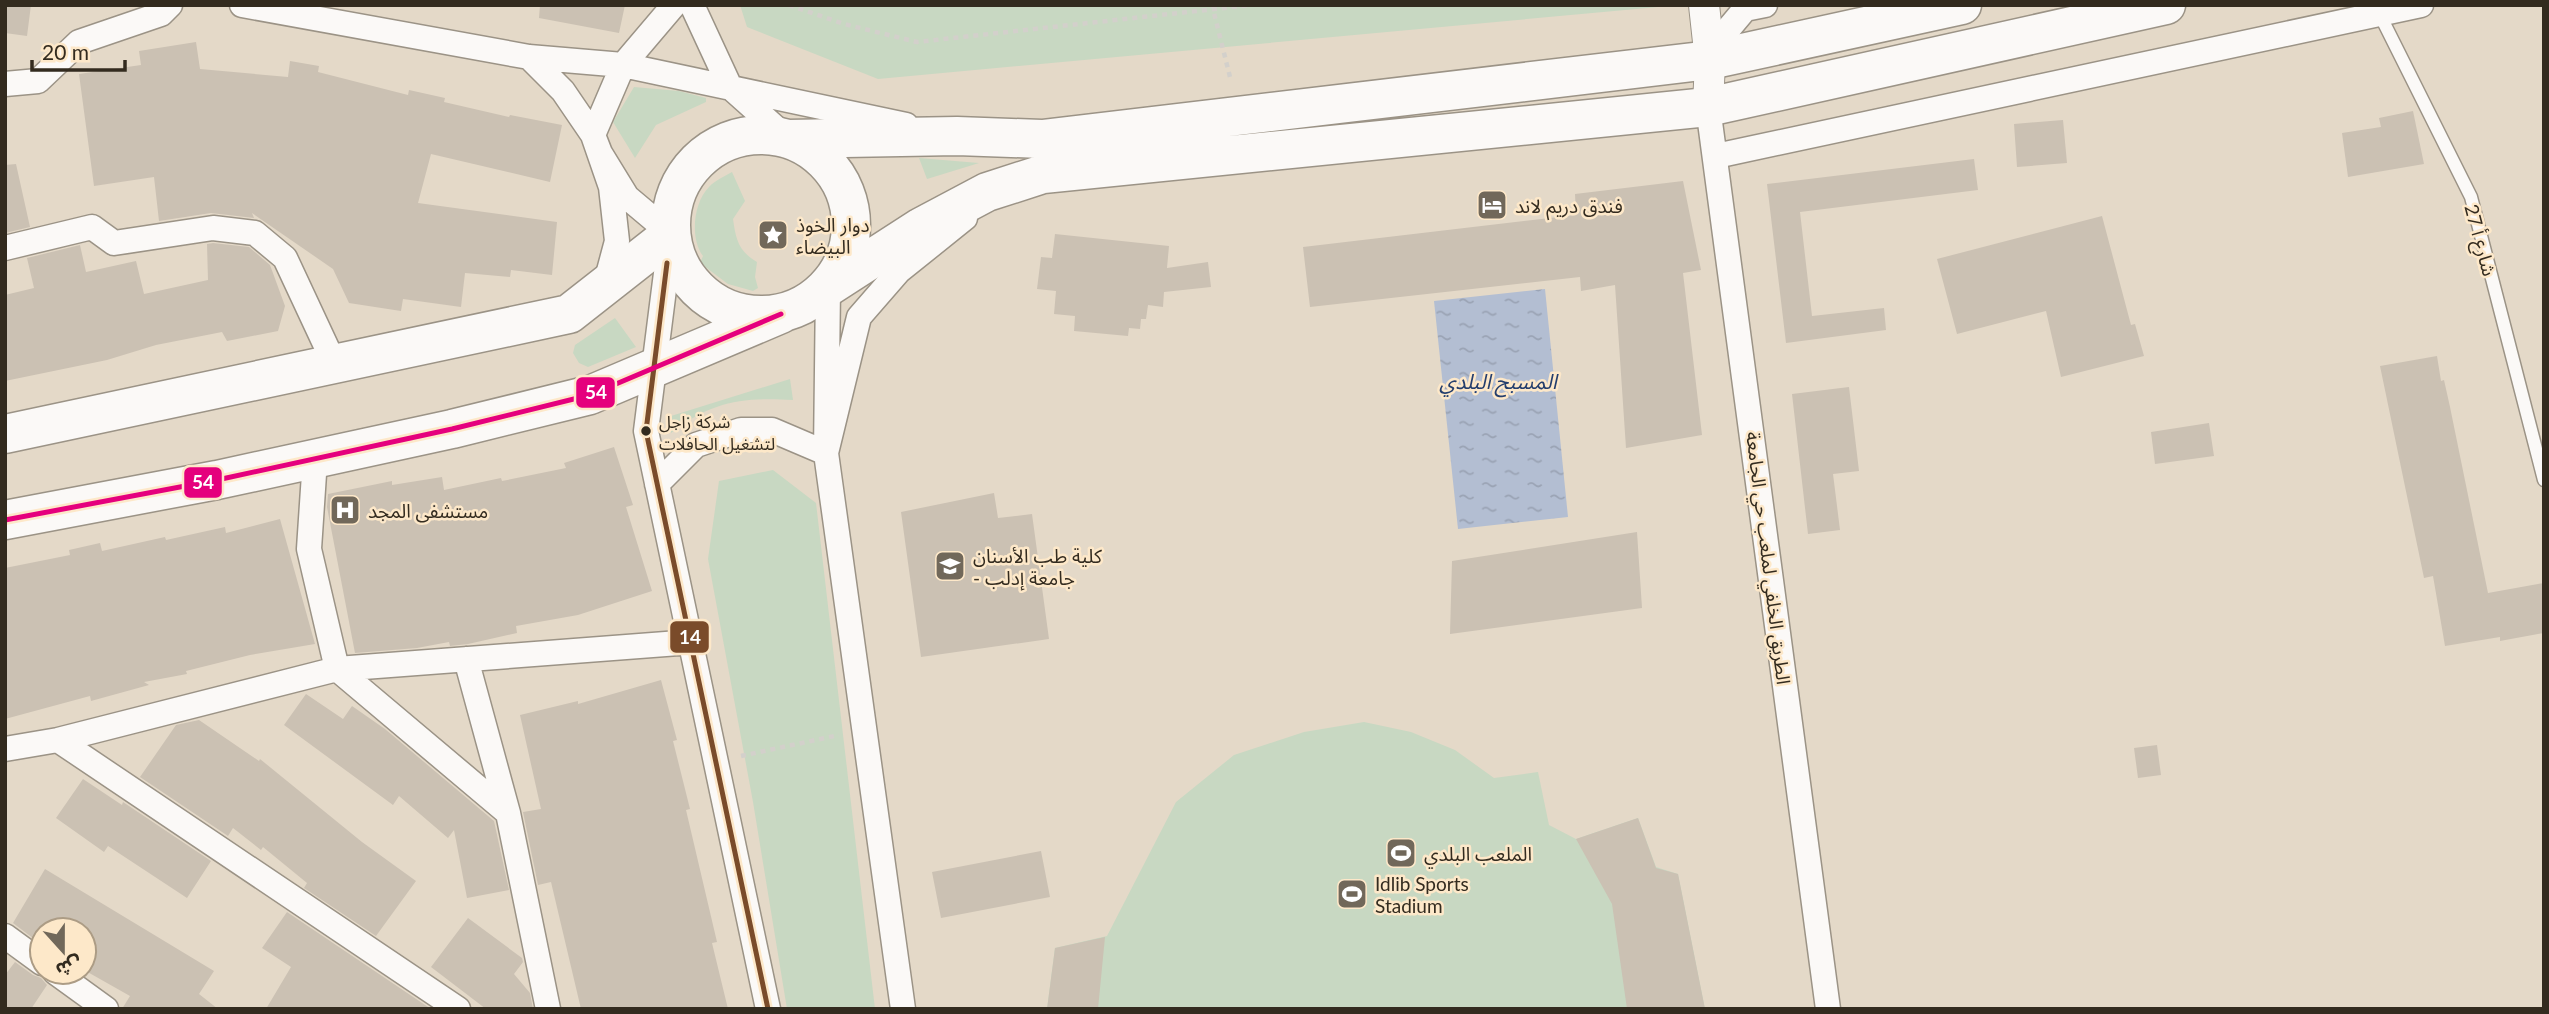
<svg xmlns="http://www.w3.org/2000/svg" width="2549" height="1014" viewBox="0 0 2549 1014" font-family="Lato,'Noto Sans Arabic',sans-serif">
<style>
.green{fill:#c8d8c2}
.water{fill:url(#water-ripples)}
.building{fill:#cbc1b3}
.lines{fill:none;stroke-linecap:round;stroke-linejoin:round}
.service-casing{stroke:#9b9386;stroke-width:15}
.minor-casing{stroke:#9b9386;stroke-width:27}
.tertiary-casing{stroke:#9b9386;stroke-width:32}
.primary-casing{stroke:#9b9386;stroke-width:41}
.path{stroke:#d3d0cb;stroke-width:4.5;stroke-dasharray:5 5;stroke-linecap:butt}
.service{stroke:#fbf9f7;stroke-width:12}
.minor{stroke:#fbf9f7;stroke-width:24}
.tertiary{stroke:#fbf9f7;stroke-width:30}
.primary{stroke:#fbf9f7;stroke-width:38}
.bus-1-casing{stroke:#fde8c9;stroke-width:10}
.bus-2-casing{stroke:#fde8c9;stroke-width:10}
.bus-1{stroke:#7a4b2a;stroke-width:5}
.bus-2{stroke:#e5007d;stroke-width:5}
.bus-dot{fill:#332b1f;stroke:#fde8c9;stroke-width:2.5}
.labels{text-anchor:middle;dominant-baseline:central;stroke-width:5;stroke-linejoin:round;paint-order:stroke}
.bus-label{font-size:17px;fill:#332b1f;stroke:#fde8c9;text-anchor:start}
.poi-label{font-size:19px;fill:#332b1f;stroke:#fde8c9;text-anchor:start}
.street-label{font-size:19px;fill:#332b1f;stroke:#fde8c9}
.water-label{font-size:21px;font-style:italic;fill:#243e6d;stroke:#fde8c9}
.line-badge{stroke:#fde8c9;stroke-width:2.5}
.badge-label{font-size:19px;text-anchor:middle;font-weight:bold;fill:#fff}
</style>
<defs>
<pattern id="water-ripples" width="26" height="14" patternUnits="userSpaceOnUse" patternTransform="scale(1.75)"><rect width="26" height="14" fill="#b3bed2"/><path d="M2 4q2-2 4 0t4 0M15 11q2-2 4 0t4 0" fill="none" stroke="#9aa3b4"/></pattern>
</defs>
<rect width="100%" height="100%" fill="#e4d9c8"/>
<path class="green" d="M740,5H1658V7L878,79L747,27Z
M634,87L679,91L706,98V102L656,125L635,158L613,122Z
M919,158L979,163L927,179Z
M732,172L745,201L733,219C736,239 738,251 757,262L755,277L758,288L753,291L728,284L700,263L703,256C690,239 693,203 709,187C714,181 725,176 732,172Z
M615,318L636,347L588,367L579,363L573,353L575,345Z
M790,379L793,400C743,397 712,401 671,433V416Z
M773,470L816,503L875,1009H787L753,802L708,559L719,481Z
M1364,722L1411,732L1455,750L1494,778L1538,772L1549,825L1576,839L1638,818L1656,867L1678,874L1705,1009H1047L1055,948L1107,936L1176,802L1234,755L1304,732Z"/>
<path class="water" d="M1545,289L1568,517L1458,529L1434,301Z"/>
<path class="building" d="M5,5H31L27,36L5,33Z
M540,5H625L619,33L539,18Z
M196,42L200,69L288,77L290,61L319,66L318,72L408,95L409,90L445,98L444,102L509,117L510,115L562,125L550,182L431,154L418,203L557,222L552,275L511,270L510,277L465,273L461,307L403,299L401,311L349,303L333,269L252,213L254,218L211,213L159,221L154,177L94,186L79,74L141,65L139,51Z
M2413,111L2424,164L2348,177L2342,133L2381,127L2379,118Z
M2063,120L2067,163L2017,167L2014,124Z
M1974,159L1978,190L1800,212L1812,316L1884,308L1886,330L1786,343L1767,184Z
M16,164L30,227L5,233V165Z
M1683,181L1701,270L1683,273L1702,435L1626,448L1615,285L1581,291L1580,277L1310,307L1303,247L1576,215L1575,194Z
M2102,216L2131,325L2135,324L2144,356L2061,377L2046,311L1957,334L1937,259Z
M1055,234L1169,246L1167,268L1208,262L1211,287L1164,292L1163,307L1148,305L1146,319H1141L1140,329L1129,328L1128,336L1074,331L1075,316L1054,314L1056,291L1037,289L1041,257L1052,258Z
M213,243L249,247L270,265L285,306L278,331L227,341L222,332L156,345L107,360L5,381V295L34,288L27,258L80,245L86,272L136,261L144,294L208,280L207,244Z
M2437,356L2441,381L2444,380L2450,407L2488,593L2544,583V633L2500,641V637L2445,646L2433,576L2424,578L2380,366Z
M1849,387L1859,471L1833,474L1840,530L1808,534L1792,394Z
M2209,423L2214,456L2155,464L2151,432Z
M614,447L633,505L626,507L652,591L578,615L516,626L517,633L468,644L450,646L449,642L417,648L355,653L327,507L328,494L392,481V485L442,477L444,490L501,478L502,481L566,468L564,463Z
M994,493L998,518L1032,514L1049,639L921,657L901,512Z
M280,519L315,644L250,655L186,671L187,674L144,682L149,685L91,701L90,696L5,719V568L70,555L69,550L100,543L102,551L165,537L166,540L225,527L226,533Z
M1637,532L1642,608L1450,634L1452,561Z
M661,680L677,740L673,741L690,809L686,810L717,942L712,943L728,1009H581L551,882L538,885L523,812L541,809L520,715L578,701V704Z
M306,694L343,719L352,706L385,729L494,821L509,890L467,898L454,830L448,838L399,796L393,805L284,725Z
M199,720L259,761L260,759L362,842L416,881L376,936L304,888L307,883L263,847L261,850L233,828L228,836L140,777L176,725Z
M2157,745L2161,775L2138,778L2134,748Z
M83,779L122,805L123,802L211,861L187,898L108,846L104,852L56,818Z
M1638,818L1656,868L1678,874L1705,1009H1627L1612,904L1576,839Z
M1041,851L1050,897L941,918L932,872Z
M45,869L214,971L199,994L218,1009H122L130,996L84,970V930H42V945L13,923Z
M287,912L431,1009H266L291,967L262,948Z
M468,918L522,958L523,962L514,974L530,993L533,1009H486L431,967Z
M1105,937L1098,1009H1047L1055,948Z
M15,962L33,975L41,978L47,985L31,1009H5V975Z"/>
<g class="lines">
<g class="service-casing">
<path id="service" d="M2380,15L2471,197L2544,480"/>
</g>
<g class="minor-casing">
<path id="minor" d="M242,5L529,57L623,65L906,125
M692,5L730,87L788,139
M1709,52L1745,9L1765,5
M529,57L563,91L593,135L600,153L627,197L671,234L646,431L768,1009
M5,84L38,81L79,42L161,14L170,5
M1708,107L1828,1009
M1716,156L2421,5
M5,248L92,227L114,243L213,228L255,233L285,258L334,363
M605,286L617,241L611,187L593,135L623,65L674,5
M828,287L826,453L903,1009
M315,459L309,549L337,669L508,813
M657,484L696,445L741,430H772L826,453L859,317L899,271L965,218
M466,659L508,813L548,1009
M58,740L458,1009
M5,749L58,740L337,669L692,642
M5,936L42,963
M55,972L106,1009"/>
</g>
<g class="tertiary-casing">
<path id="tertiary" d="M1704,5L1710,60L1708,107"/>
</g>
<g class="primary-casing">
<path id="primary" d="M671 225a90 90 0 1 1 180 0a90 90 0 1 1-180 0Z
M788,139L957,136L1042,139L1710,60L1962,5
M828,287L921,227L987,192L1043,174L1708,107L2166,5
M5,434L569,314L671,234
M5,520L217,480L452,429L590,395L781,314"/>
</g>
<path class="path" d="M789,5L844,24L917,42L1251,5
M1216,5L1213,9L1231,81
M741,756L839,735"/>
<use href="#service" class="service"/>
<use href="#minor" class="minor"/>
<use href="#tertiary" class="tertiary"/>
<use href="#primary" class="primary"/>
<g class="bus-1-casing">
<path id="bus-1" d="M667,263L646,431L768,1009"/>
</g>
<g class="bus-2-casing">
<path id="bus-2" d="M5,520L217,480L452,429L590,395L781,314"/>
</g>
<use href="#bus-1" class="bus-1"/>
<use href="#bus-2" class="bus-2"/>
</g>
<defs>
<g id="hotel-square" transform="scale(1.575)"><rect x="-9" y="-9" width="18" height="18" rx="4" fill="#71685a" stroke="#fde8c9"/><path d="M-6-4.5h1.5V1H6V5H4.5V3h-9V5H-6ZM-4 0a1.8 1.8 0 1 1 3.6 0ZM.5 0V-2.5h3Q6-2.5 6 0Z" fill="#fff"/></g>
<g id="sight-square" transform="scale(1.575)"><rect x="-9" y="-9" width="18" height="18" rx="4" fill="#71685a" stroke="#fde8c9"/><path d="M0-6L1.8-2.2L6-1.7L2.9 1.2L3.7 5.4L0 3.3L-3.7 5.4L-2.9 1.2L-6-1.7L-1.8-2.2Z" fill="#fff"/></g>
<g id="hospital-square" transform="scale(1.575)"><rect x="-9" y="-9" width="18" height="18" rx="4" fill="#71685a" stroke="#fde8c9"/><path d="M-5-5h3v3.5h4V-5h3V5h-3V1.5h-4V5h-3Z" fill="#fff"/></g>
<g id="university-square" transform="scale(1.575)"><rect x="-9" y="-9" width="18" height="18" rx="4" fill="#71685a" stroke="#fde8c9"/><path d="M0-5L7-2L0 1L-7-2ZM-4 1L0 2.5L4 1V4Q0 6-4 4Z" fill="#fff"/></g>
<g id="stadium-square" transform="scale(1.575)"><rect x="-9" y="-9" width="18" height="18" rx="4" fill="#71685a" stroke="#fde8c9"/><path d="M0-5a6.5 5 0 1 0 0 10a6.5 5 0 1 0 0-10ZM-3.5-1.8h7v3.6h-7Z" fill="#fff"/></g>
</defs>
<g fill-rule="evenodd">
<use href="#hotel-square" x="1492" y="205"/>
<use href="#sight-square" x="773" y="235"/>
<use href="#hospital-square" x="345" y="510"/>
<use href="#university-square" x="950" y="566"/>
<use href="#stadium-square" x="1401" y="853"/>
<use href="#stadium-square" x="1352" y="894"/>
</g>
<circle class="bus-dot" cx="646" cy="431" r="6"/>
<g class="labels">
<g class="bus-label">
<text x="659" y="421">شركة زاجل<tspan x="659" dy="22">لتشغيل الحافلات</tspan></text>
</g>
<g class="poi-label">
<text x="1515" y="205">فندق دريم لاند</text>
<text x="796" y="224">دوار الخوذ<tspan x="796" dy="22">البيضاء</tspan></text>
<text x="368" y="510">مستشفى المجد</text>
<text x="973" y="555">كلية طب الأسنان<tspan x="973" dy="22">- جامعة إدلب</tspan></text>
<text x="1424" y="853">الملعب البلدي</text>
<text x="1375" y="883">Idlib Sports<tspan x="1375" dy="22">Stadium</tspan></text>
</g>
<g class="street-label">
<text transform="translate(2481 240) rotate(75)">شارع أ 27</text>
<text transform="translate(1769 558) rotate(83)">الطريق الخلفي لملعب حي الجامعة</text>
</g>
<g class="water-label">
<text x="1498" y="380">المسبح البلدي</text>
</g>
</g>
<g class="line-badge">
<rect x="575" y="376" width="41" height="33" rx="7" fill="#e5007d"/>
<rect x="183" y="466" width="40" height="33" rx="7" fill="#e5007d"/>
<rect x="669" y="620" width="41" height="34" rx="7" fill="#7a4b2a"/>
</g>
<g class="badge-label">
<text x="596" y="399">54</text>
<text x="203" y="489">54</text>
<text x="690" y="644">14</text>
</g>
<rect width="2549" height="1014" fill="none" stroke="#332b1f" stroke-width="14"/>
<g transform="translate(63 951) rotate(159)"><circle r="33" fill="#fde8c9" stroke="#ac9c85" stroke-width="2"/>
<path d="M0-5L12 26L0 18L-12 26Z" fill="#71685a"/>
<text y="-10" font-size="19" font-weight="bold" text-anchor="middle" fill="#332b1f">ش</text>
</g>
<path d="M32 60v10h93v-10" fill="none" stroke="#332b1f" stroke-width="3.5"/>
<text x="42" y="60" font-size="21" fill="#332b1f" stroke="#fde8c9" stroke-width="5" paint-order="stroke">20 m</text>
</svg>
